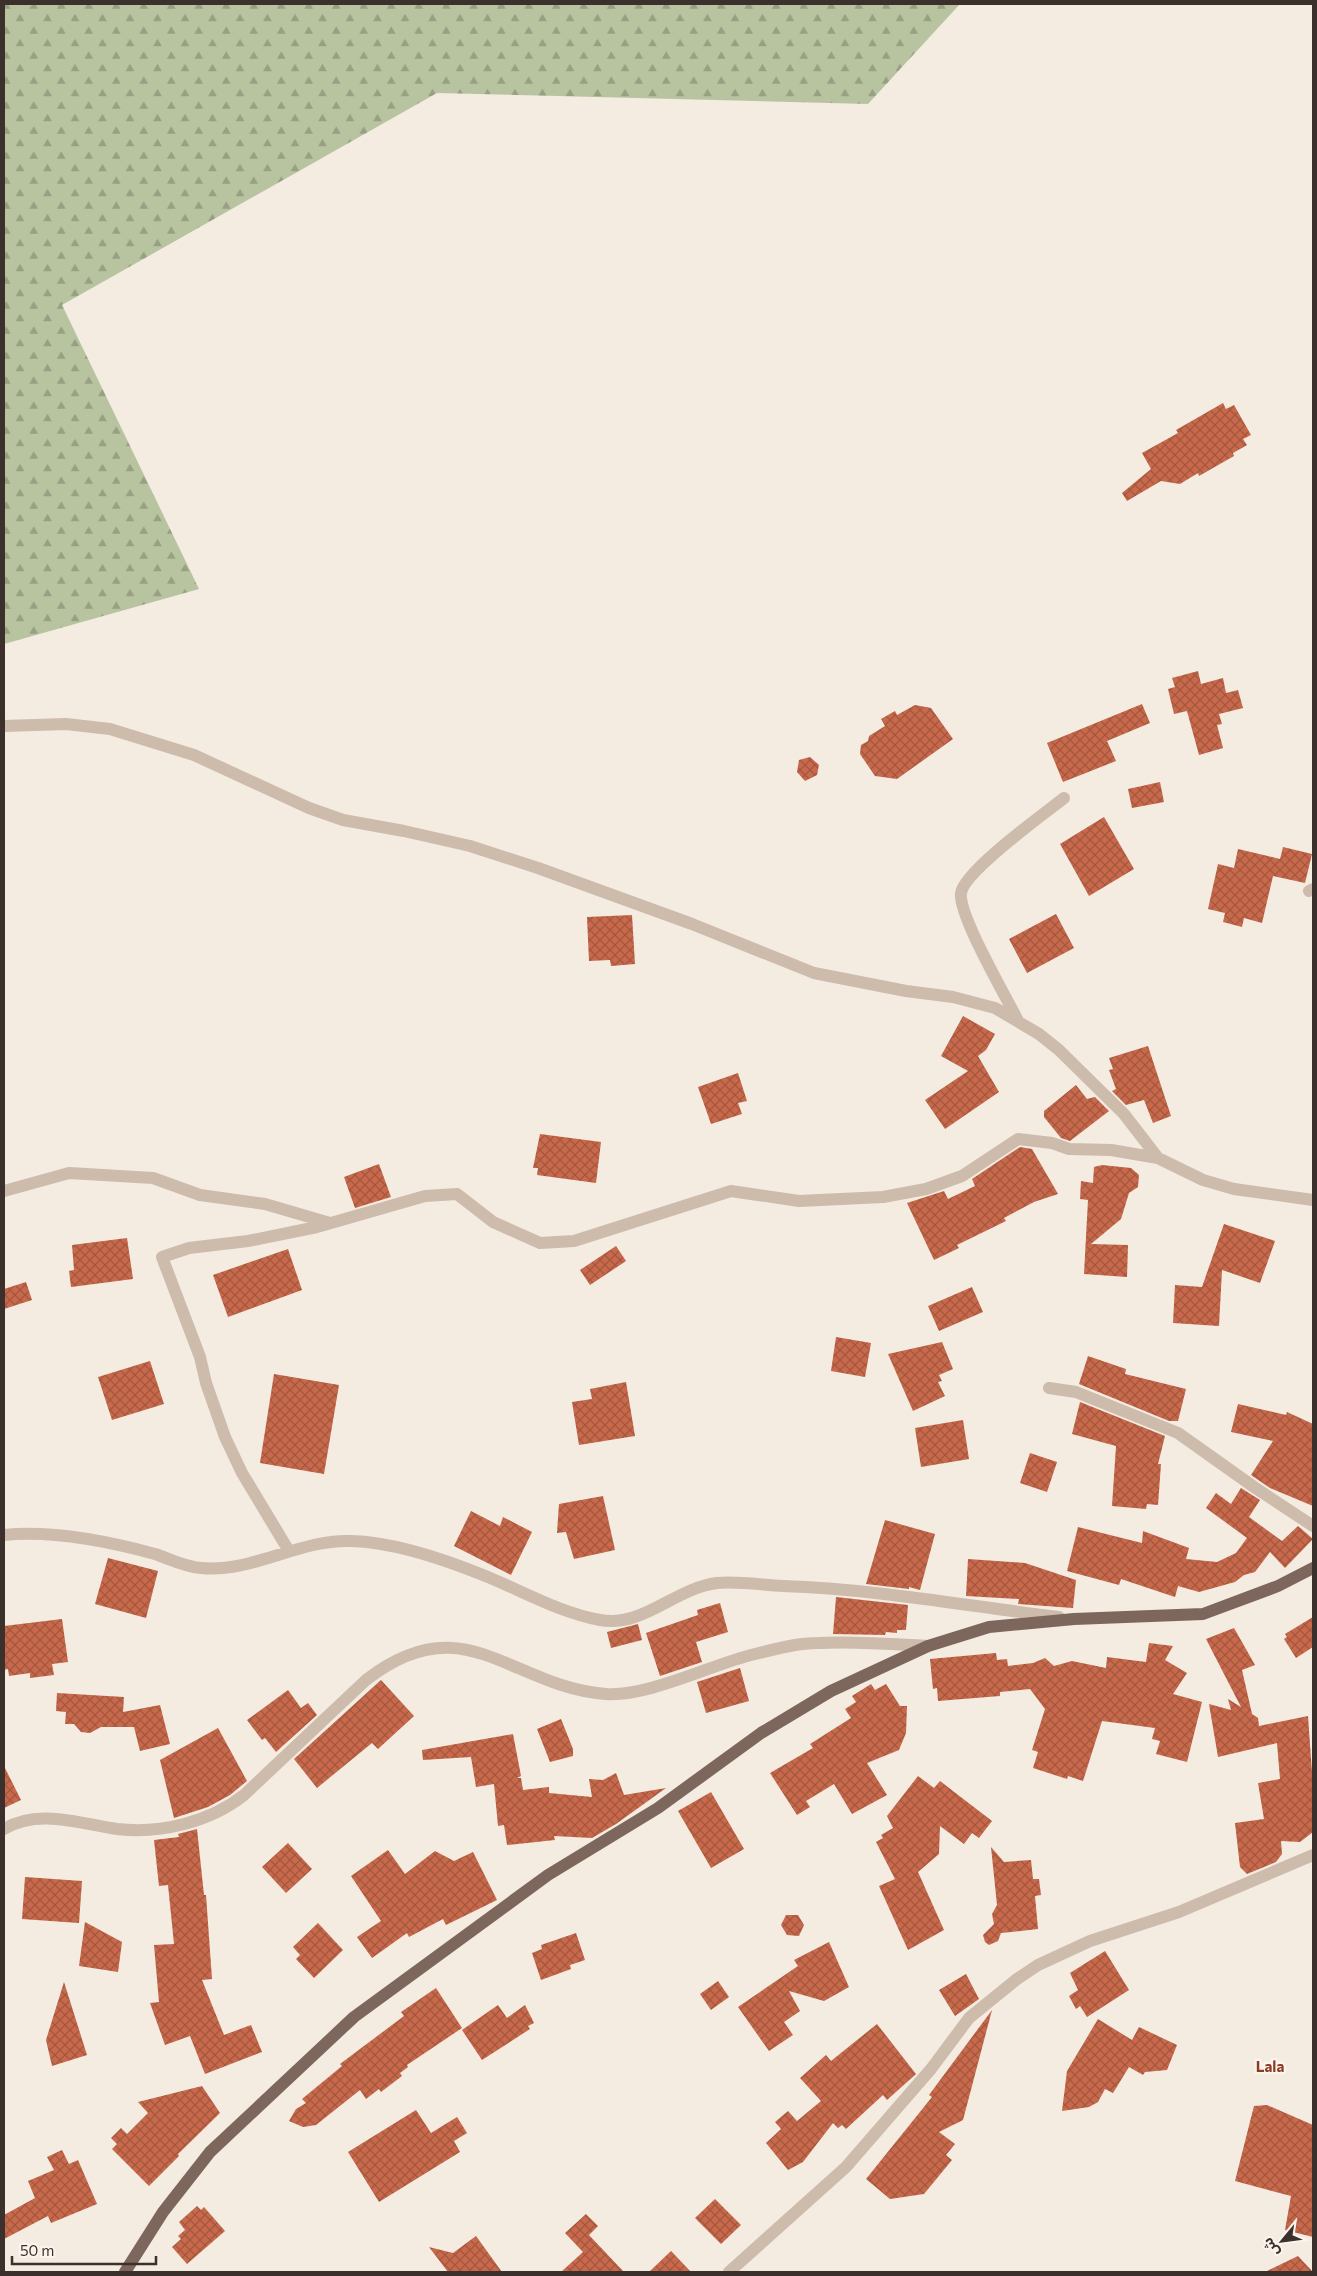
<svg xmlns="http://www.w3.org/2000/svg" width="1317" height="2276" viewBox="0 0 1317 2276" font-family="Commissioner,'Noto Sans Arabic',sans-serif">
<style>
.forest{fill:url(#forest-firs)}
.building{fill:url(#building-cross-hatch)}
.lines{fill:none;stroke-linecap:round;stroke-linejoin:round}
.minor{stroke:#cdbbac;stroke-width:12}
.major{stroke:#7d675c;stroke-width:12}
.labels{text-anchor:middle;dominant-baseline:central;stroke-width:4.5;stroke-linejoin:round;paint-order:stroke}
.quarter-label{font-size:15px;font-weight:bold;fill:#8c3b22;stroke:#fbf5ee}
</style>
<defs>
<pattern id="forest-firs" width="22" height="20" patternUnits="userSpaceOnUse" patternTransform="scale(1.25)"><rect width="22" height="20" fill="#b8c4a0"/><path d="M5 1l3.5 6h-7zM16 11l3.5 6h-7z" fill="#97a083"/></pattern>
<pattern id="building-cross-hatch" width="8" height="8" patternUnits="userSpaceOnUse" patternTransform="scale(1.25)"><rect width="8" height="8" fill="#c8694b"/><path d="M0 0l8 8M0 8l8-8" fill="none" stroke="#a4573f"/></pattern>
</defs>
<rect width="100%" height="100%" fill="#f4ebe1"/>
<path class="forest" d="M4,4H960L868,104L437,93L62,305L199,589L4,644Z"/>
<path class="building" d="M1223,403L1226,409L1234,405L1251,435L1243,439L1247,445L1233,453L1234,456L1199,476L1198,473L1180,484L1161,481L1127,501L1122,493L1151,469L1142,453L1178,433L1176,430Z
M1198,671L1201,684L1223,678L1226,693L1238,690L1243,708L1219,714L1222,724L1217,725L1223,748L1199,755L1187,711L1174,714L1168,689L1175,687L1172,678Z
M1142,704L1150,723L1107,741L1116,761L1063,782L1047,743Z
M915,705L931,708L953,739L897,779L875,776L860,754L861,745L868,741L869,736L885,726L881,719L895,711L897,715Z
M810,757L819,765L817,775L805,781L797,772L799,760Z
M1160,782L1164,802L1132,808L1128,789Z
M1104,817L1134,869L1089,896L1060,844Z
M1283,847L1312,854L1305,883L1273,876L1262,923L1244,918L1242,927L1223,922L1225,913L1208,909L1218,864L1234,868L1238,849L1280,859Z
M1056,914L1074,948L1027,973L1009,939Z
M632,915L635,964L611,966L610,960L589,961L587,917Z
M963,1016L995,1034L986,1050L978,1056L999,1092L945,1129L925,1100L968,1071L941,1056Z
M1148,1046L1171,1116L1153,1123L1144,1100L1126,1105L1112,1091L1116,1089L1109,1070L1113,1069L1109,1058Z
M738,1073L747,1101L738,1103L742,1114L711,1124L698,1087Z
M1076,1085L1087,1099L1095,1097L1109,1111L1070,1141L1061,1138L1044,1117V1111Z
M540,1134L601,1142L596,1183L537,1175L538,1168H533Z
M1020,1147L1032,1149L1058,1194L1034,1202L1004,1218L1006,1221L957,1245L959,1248L934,1260L907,1203L944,1191L948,1199L975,1186L972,1179Z
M379,1164L391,1197L355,1208L344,1177Z
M1102,1165L1131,1168L1139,1175L1138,1187L1129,1193L1121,1219L1091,1244L1128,1245L1127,1277L1084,1274L1088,1200L1080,1199L1081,1181L1093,1183L1094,1167Z
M1224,1224L1275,1241L1260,1283L1222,1270L1219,1326L1173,1323L1175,1285L1202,1287Z
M127,1238L133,1279L71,1287L69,1271L74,1270L72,1245Z
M616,1246L626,1261L590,1285L580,1270Z
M288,1249L302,1290L228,1317L213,1275Z
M26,1282L32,1300L4,1309V1289Z
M972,1287L983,1312L939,1331L928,1306Z
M836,1337L871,1343L865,1377L831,1371Z
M942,1342L953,1369L939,1375L942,1381L938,1382L945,1396L913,1411L888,1354Z
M1088,1356L1126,1369L1125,1374L1186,1389L1178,1421H1169L1079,1384Z
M150,1361L164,1404L112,1420L98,1377Z
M274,1374L339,1385L324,1474L260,1463Z
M626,1382L635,1436L579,1445L572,1402L592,1399L590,1389Z
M1080,1402L1165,1436L1158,1464H1161L1158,1505L1147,1504L1146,1509L1112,1506L1116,1446L1072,1434Z
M1238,1404L1286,1415L1287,1412L1313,1424V1506L1270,1488L1251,1475L1273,1441L1231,1432Z
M963,1420L969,1459L921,1467L915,1428Z
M1030,1453L1057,1462L1047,1492L1020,1483Z
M1241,1488L1260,1500L1249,1517L1282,1541L1298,1526L1313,1539L1285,1568L1270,1552L1255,1572L1244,1575L1235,1582L1199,1592L1178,1586L1175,1597L1121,1579L1119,1585L1067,1571L1078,1527L1142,1543L1143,1531L1189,1548L1186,1559L1217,1562L1236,1553L1247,1538L1206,1508L1216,1493L1231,1504Z
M603,1496L615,1550L574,1559L566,1532L557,1533L559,1504Z
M471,1511L500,1526L503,1517L532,1532L511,1575L454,1546Z
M885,1520L935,1534L920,1590L909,1587V1589L866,1584Z
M108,1558L158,1571L146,1618L95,1604Z
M968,1559L1025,1563L1076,1580L1073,1608L1018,1604L1019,1599L966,1596Z
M836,1597L908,1605L906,1630H897V1633L886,1632L885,1635L833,1634Z
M720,1603L728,1632L696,1642L702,1662L660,1676L646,1633L698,1615L697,1610Z
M1313,1617V1647L1296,1658L1284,1639L1287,1637L1285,1634Z
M62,1619L68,1662L52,1664L54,1675L30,1678V1673L9,1676L8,1669L4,1670V1626Z
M638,1624L642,1640L611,1648L607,1632Z
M1234,1628L1255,1665L1242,1670L1252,1714L1258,1718L1259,1726L1308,1716L1313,1787V1832L1300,1842L1281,1841L1282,1854L1276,1862L1247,1874L1240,1867L1235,1823L1264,1819L1258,1783L1280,1779L1277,1743L1218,1757L1209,1704L1231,1710L1228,1699L1241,1707L1206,1639Z
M1149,1643L1173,1646L1165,1660L1187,1673L1173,1694L1202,1702L1187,1762L1156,1754L1160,1741L1152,1739L1155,1728L1102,1721L1083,1781L1068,1776L1067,1779L1033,1768L1038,1752L1032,1750L1045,1709L1030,1689L1000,1692V1696L938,1701L937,1688L933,1689L930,1659L996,1653L997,1660L1007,1659L1008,1666L1033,1663L1045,1658L1054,1666L1072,1661L1106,1668L1107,1657L1146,1662Z
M740,1668L749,1701L706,1713L697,1682Z
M381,1680L414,1716L378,1749L372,1743L317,1788L294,1759Z
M871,1684L875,1690L886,1684L900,1706H907L906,1733L899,1750L867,1763L887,1795L852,1814L834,1784L806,1801L810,1807L797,1815L770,1773L813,1748L810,1744L851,1718L845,1709L856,1702L852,1696Z
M288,1690L301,1708L308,1703L317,1715L276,1752L265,1738L262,1740L247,1720Z
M57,1693L124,1697L123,1712L160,1705L170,1744L140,1751L134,1727H101L90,1733L81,1732L74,1724H65L66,1712L56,1711Z
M561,1719L573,1749V1756L550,1762L537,1729Z
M218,1728L247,1781L230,1795L208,1807L174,1818L160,1760Z
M513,1734L521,1776L517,1778H521L523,1790L549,1787V1793L592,1797L589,1779L603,1780L616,1773L624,1795L666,1788L616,1824L592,1838L554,1836L555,1840L507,1845L504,1825L498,1826L494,1784L476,1787L471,1757L423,1760L422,1750Z
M4,1766L21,1800L4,1808Z
M918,1776L934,1788L940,1781L992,1821L979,1838L972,1833L964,1844L940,1826L939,1854L918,1872L944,1930L908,1950L879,1886L895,1879L876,1842L883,1838L881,1835L893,1828L887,1816Z
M711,1792L744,1849L711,1868L678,1811Z
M197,1829L204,1895H206L212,1979L202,1980L224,2035L251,2025L262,2052L205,2074L190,2036L165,2045L150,2003L159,2002L154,1945L174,1944L168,1885L159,1886L154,1840L179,1837L178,1834Z
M288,1843L312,1869L286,1893L262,1867Z
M991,1847L1004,1862L1031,1860L1033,1879H1039L1041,1895L1035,1896L1038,1929L1001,1933L998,1941L989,1945L985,1942L983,1935L994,1924L992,1914L997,1905Z
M388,1850L405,1874L435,1851L454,1861L473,1852L497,1900L446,1925L443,1919L409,1937L407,1933L372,1958L357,1937L381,1921L351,1876Z
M25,1877L82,1881L79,1923L22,1919Z
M786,1915H798L804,1925L799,1936L787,1935L781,1925Z
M85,1922L122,1942L118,1972L79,1966Z
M318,1923L343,1950L314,1978L296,1959L300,1955L293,1947Z
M576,1933L585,1960L570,1965L571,1969L541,1980L532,1953L542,1949L541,1945Z
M829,1942L849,1987L824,2001L789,1991L800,2011L784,2022L793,2035L769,2051L738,2007L798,1966L794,1960Z
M1105,1951L1129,1990L1087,2017L1080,2006L1076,2009L1069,1996L1078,1990L1070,1973Z
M966,1974L979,1999L955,2016L939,1990Z
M718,1981L729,1997L711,2010L700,1994Z
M64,1982L87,2055L52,2066L46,2040Z
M436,1988L462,2028L407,2065L408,2067L400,2073L402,2076L381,2092L379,2089L366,2099L360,2090L316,2125L303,2127L289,2121L296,2109L306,2103L302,2099L342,2066L340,2064L404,2016L401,2012Z
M498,2005L507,2018L525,2005L534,2023L528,2026L530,2029L482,2060L462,2030Z
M992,2010L963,2120L939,2132L955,2144L946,2155L952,2160L924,2194L890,2199L866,2179L932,2097L929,2095Z
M1098,2019L1132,2040L1139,2027L1177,2045L1167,2070L1145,2072L1143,2075L1129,2067L1113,2093L1105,2089L1098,2102L1089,2107L1062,2111L1067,2071Z
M877,2024L916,2074L887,2100L883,2095L846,2129L842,2125L838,2128L833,2123L803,2162L788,2170L766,2143L781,2129L775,2122L788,2111L797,2121L821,2101L800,2078L826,2055L831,2061Z
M202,2086L220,2113L178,2154L179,2156L149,2186L112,2149L117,2144L111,2138L121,2128L127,2134L148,2113L138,2102Z
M1267,2105L1313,2125V2237L1285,2230L1291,2196L1235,2181L1254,2106Z
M416,2110L431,2133L457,2117L467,2133L454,2141L460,2152L379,2202L348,2152Z
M62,2150L69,2164L78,2160L97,2204L51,2223L48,2216L4,2239V2215L35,2198L28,2181L54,2170L47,2157Z
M715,2199L741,2225L721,2244L695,2218Z
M197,2206L201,2210L204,2207L225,2231L187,2264L172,2247L181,2239L178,2236L185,2230L179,2222Z
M586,2214L598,2226L589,2235L624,2272H561L583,2252L565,2233Z
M476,2236L502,2272H448L429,2247L453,2253Z
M671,2251L691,2272H649Z
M1298,2256L1313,2272H1265Z"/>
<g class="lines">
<path class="minor" d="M4,726L66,724L110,729L194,755L309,808L343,820L404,831L470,846L538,868L692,924L814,973L906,991L953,997L995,1008L1039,1034L1059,1050L1124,1114L1158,1158L1203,1180L1234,1189L1313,1200
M1309,891L1313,889
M1018,1021C1006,996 958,915 961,893C964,871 1044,814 1064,798
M4,1191L69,1173L153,1178L200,1195L265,1204L330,1223
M1049,1388L1076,1392L1178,1433L1254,1487L1313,1526
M4,1535C53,1530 107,1541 155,1554C170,1559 185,1567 201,1568C252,1573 300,1539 351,1541C393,1542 449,1561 488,1577C524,1592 561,1613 600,1620C643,1628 675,1588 717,1583C738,1581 762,1585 783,1586C876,1589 967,1606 1059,1617
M289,1551L242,1473L225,1437L206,1383L200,1357L162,1257L189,1248L248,1241L317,1227L425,1196L457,1194L493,1222L540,1243L574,1241L731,1191L799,1201L883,1197L926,1189L962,1176L1018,1139L1052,1143L1069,1149L1111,1150L1158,1158
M4,1829C38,1808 81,1824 117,1829C161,1834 210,1822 244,1795L366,1680C465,1603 510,1687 606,1694C649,1697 712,1664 755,1654C776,1649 797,1643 818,1643C855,1641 892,1644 928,1646
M729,2272L846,2167L931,2069L969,2018L1017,1979L1038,1965L1090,1941L1179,1912L1313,1855"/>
<path class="major" d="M125,2272L163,2212L210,2152L354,2017L548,1875L658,1808L761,1733L831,1691L928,1646L989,1627L1074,1619L1203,1614L1278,1586L1313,1568"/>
</g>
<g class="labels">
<g class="quarter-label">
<text x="1270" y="2066">Lala</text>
</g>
</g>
<rect width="1317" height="2276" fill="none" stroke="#3b302b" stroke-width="10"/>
<g transform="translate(1282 2241) rotate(241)" stroke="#fbf5ee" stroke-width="4" paint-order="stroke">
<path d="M0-4L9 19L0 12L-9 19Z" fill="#3b302b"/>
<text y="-8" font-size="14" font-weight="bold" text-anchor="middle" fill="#3b302b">ش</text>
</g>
<path d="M12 2256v8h144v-8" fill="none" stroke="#3b302b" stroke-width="2.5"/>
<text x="20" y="2256" font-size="15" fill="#3b302b" stroke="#fbf5ee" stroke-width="4" paint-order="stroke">50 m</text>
</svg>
